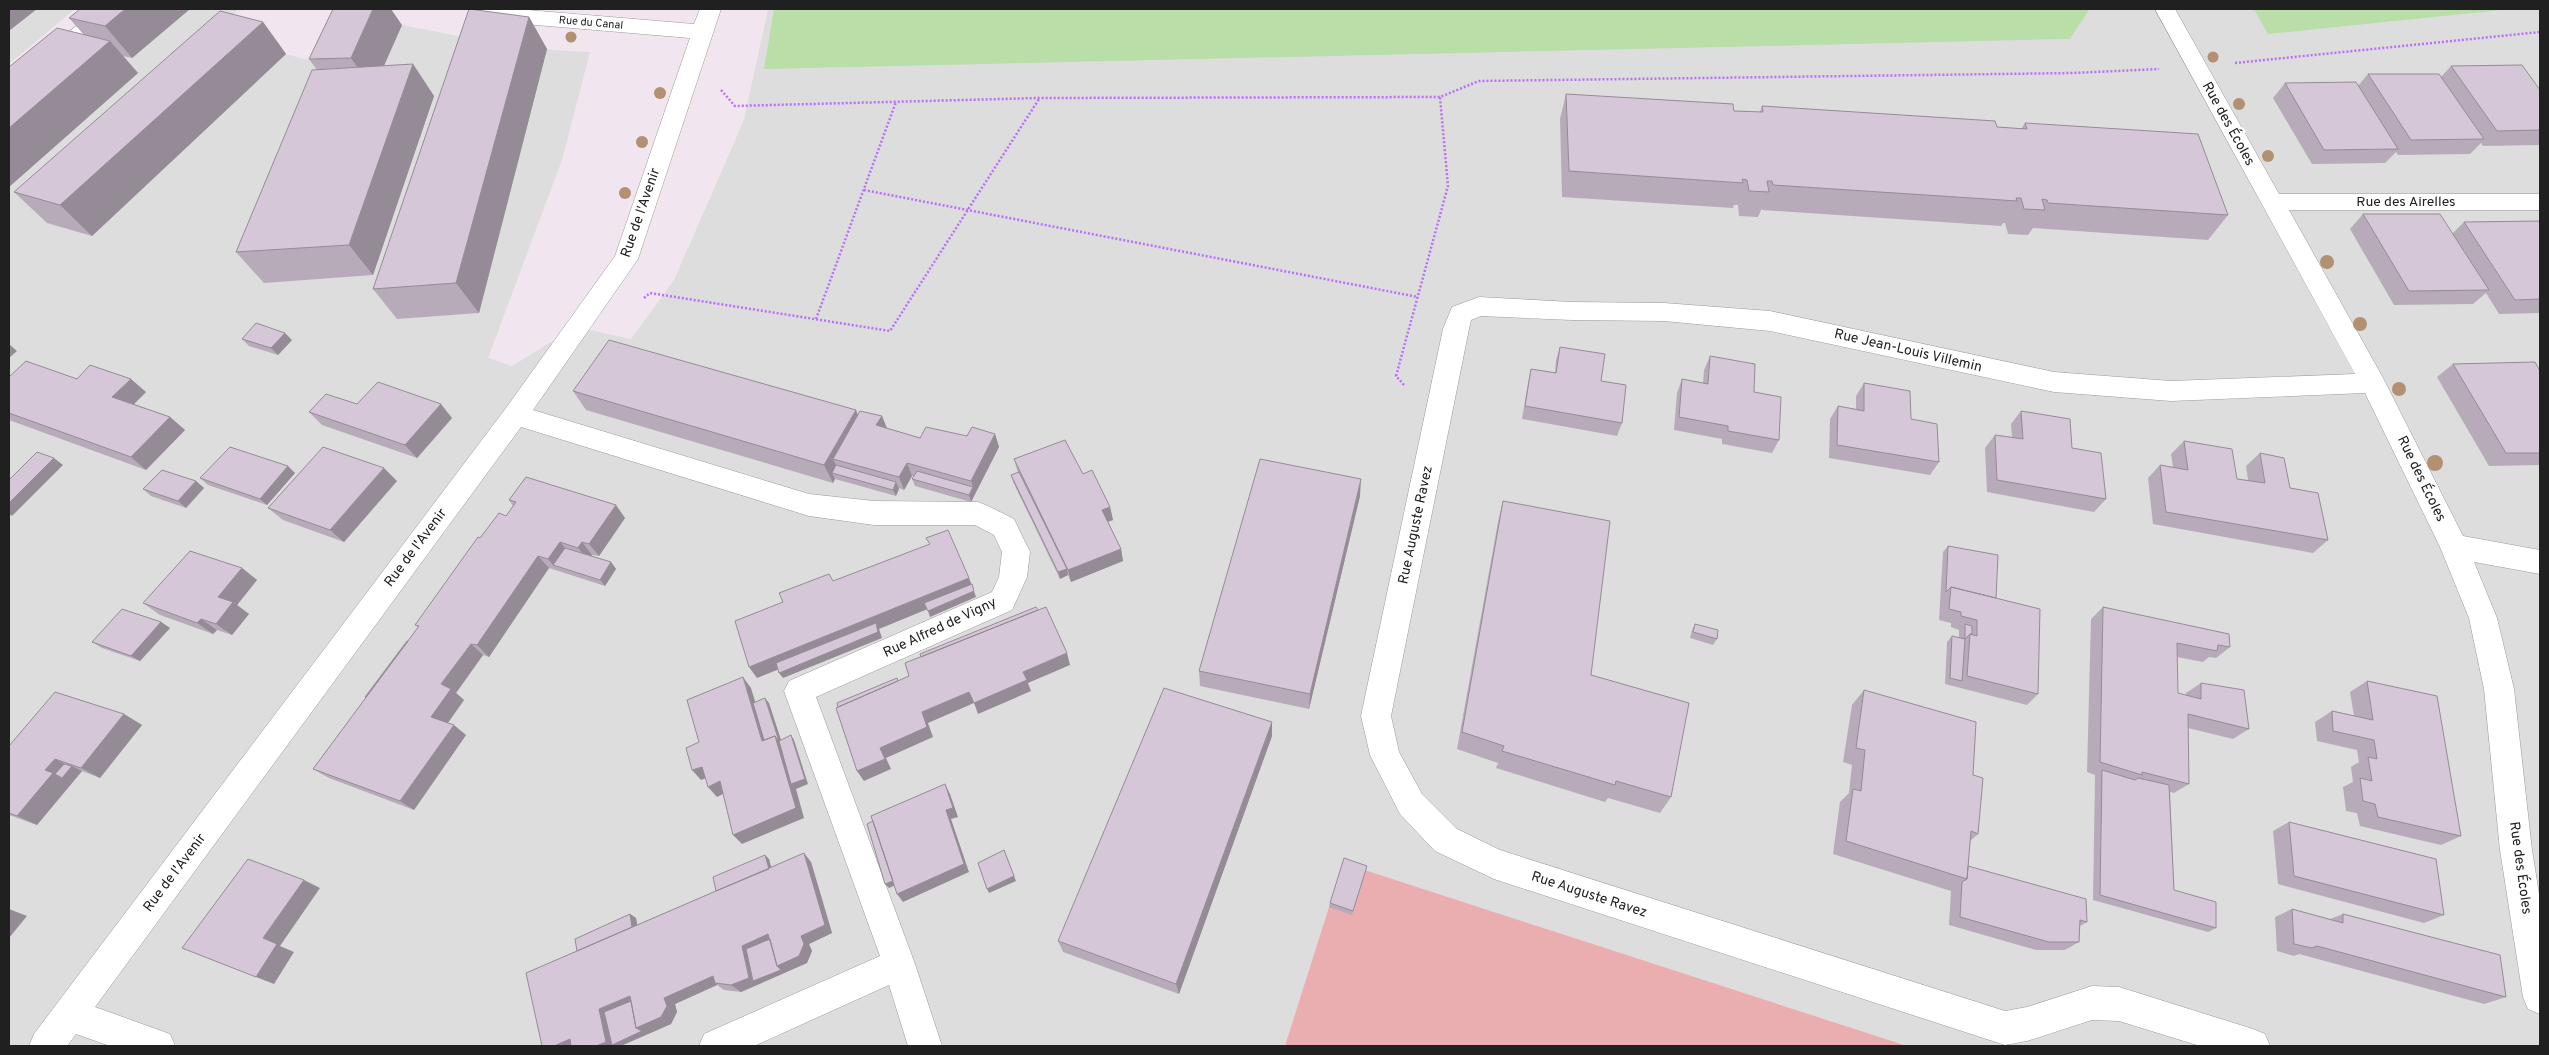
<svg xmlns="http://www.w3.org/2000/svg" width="2549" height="1055" viewBox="0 0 2549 1055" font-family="Overpass,sans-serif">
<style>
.residential{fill:#ddddde}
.grass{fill:#eaadb0}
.water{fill:#b9dea7}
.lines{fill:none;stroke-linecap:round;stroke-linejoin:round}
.minor-casing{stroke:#9a9a9a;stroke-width:1}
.path{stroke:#ba6efa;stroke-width:2.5;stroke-dasharray:2 2;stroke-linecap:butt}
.minor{fill:#fff;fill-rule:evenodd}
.tree{fill:#b39072}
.wall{fill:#b7abb9}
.shaded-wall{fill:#958b96}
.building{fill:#d5c7d7;stroke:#958b96}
.labels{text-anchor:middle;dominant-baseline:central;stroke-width:5;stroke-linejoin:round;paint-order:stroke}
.far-street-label{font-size:11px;fill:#202020;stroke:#fff}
.street-label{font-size:14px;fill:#202020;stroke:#fff}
</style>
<rect width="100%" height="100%" fill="#f1e6ef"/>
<path class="residential" d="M9,9H75L9,64Z
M146,9H239L209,35L313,61L352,15L488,42L538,49L590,52L562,160L488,358L512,366L576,327L631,339L674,280L744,120L768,9H2540V1046H9V125Z"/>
<path class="grass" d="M1343,863L1907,1046H1285Z"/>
<path class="water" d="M774,9H2088L2089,10L2070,39L764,69Z
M2254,9H2511L2268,34Z"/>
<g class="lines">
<g class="minor-casing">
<path id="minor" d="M97,9H121L17,98L9,100V81Z
M469,9H516L694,24L700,9H721L638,259L533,410L809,494L874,501L978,502L988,506L1014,519L1030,552L1027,577L1012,610L816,697L915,964L942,1046H908L889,985L754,1046H699L704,1034L880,956L784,691L789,681L992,592L999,577L1002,552L994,535L975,525H874L809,516L521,427L95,1007L170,1034L175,1046H110L76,1034L67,1046H29L34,1034L506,408L615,256L690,38L524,24L473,14Z
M2155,9H2175L2279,194H2540V210H2289L2382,376L2463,536L2540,550V574L2474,562L2497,618L2514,689L2532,850L2540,900V1014L2528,1009L2523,997L2500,850L2484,689L2469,618L2440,547L2365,393L2171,401L2054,392L1770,331L1664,321L1572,320L1481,316L1471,320L1469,329L1391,716L1399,752L1422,794L1457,829L1500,850L2005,1011L2027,1007L2092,986L2119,987L2253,1029L2265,1034L2270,1046H2200L2119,1021L2092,1020L2027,1041L2005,1045L1494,879L1435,851L1400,814L1370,755L1361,716L1443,329L1452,307L1479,297L1572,302L1664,303L1770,311L2054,372L2171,381L2355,374Z"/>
</g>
<path class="path" d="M2235,63L2540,32
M721,90L735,106L1039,98L1440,97L1479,81L2073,73L2159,69
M864,190L1418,297
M644,298L650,293L890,331L1039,99
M816,319L896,102
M1404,385L1396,376L1448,186L1440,97"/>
<use href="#minor" class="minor"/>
</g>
<g class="tree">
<circle cx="571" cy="37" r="5.5"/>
<circle cx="2213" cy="57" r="5.5"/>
<circle cx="660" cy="93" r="6"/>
<circle cx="2239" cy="104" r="6"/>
<circle cx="642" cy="142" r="6"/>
<circle cx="2268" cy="156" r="6"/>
<circle cx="625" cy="193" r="6"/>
<circle cx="2327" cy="262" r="7"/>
<circle cx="2360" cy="324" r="7"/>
<circle cx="2399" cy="389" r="7"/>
<circle cx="2435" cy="463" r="8"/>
</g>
<path class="wall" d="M190,9L132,58L123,56L138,73L9,187V67L84,35L69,18Z
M529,17L547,49L479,313L397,319L373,289Z
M263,22L286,54L92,236L47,223L14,192Z
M402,25L384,66L413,64L434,96L373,275L264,283L236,252L317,70L309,59Z
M2451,66L2540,90V145L2483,146L2481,143L2470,154L2398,155L2396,152L2385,163L2312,164L2273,98L2285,83L2358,86L2368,74L2441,77Z
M1566,94L1734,111L1760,112L1762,106L2021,129L2025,123L2228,215L2208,240L2033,228L2028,235L2008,234L2005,223H2003L2001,226L1762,210V208L1758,217L1739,216L1738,205H1734L1733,208L1562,197L1560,119Z
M2363,214L2453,233L2464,222L2540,221V313L2499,314L2486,293L2473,304L2394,305L2350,229Z
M242,339L292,340L278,355L249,346Z
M1560,347L1601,381L1622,423L1617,436L1522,419L1528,383L1531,369L1555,373L1556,360Z
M1710,356L1754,392L1779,440L1772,453L1722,444V439L1674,430L1677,393L1682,379L1703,383L1704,370Z
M2453,364L2540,371V465L2489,466L2437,377Z
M9,377L77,379L146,392L134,404L170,417L185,430L146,470L9,420Z
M1864,383L1911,419L1939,462L1930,475L1829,458L1830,419L1838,406L1856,409V396Z
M573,391L856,410L858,416H882L887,428L920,438L967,436L995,434L999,447L971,502L915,486L912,479L914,476H912L904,490L899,488L896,496L835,479L833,483L586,410Z
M2021,411L2072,448L2106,499L2094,512L1987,492L1985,448L1995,435L2012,437L2011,424Z
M309,412L452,418L417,458L322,425Z
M2184,441L2237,479L2248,480L2246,466L2260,453L2290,488L2328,540L2313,553L2153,524L2148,478L2160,465L2173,467L2171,454Z
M1014,459L1083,474L1110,507L1113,520L1108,522L1121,549L1123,561L1071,582L1068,575L1060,579L1013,482L1011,475L1018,473Z
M295,473L267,505L208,485L200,478Z
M196,481L204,488L186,508L151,496L143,489Z
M397,481L344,542L283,520L268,508Z
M1360,496L1309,709L1200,686L1199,671Z
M509,500L625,518L599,556L592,555L591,556L611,562L616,569L605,586L549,568L489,657L483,655L456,693L464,700L448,723L466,735L414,810L329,778L313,769L418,627L415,625L506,516L513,506Z
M1503,501L1591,675L1671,797L1660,813L1608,798L1605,802L1496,768L1498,763L1457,749L1498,522Z
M1948,546L1996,598L2038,694L2027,705L1945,684L1947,642L1952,636L1959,638V630L1951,627V623L1939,620L1943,552Z
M242,568L257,580L237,605L249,614L232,635L217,630L213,634L160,615L143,603Z
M2103,607L2230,647L2216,658L2209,657L2203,662L2177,657L2178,693L2186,695V693L2201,683L2249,729L2233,739L2188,728L2189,784L2174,793L2170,792L2174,890L2216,928L2208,932L2093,900L2095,775L2087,772L2091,619Z
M161,622L170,628L140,661L102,648L92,642Z
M1695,624L1717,639L1713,645L1690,638L1692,630Z
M2367,681L2461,836L2441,845L2360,826L2357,813L2346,811L2343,787L2353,782L2351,767L2359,762L2357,750L2317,741L2315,722L2332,711L2354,716L2350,692Z
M1864,690L1973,775L1978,834L1970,841L1968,866L2087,922L2080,926L2079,942L2065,950H2036L1949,925L1951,891L1833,854L1840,802L1849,793L1852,765L1843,762L1852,705Z
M124,714L142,725L100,778L82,771L37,825L9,815V746Z
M1272,722V736L1179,994L1063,952L1058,941Z
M2289,822L2444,915L2424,923L2278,884L2273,831Z
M769,859L771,867L811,862L832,933L809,944L812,951L807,963L741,992L724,990L717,985L675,1004L677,1012L671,1024L648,1034L577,951L630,914L636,918L637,925L716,891Z
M1367,866L1352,915L1329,907L1330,903Z
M2292,909L2330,919L2343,914L2506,997L2484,1004L2299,954L2294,956L2277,951L2275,917Z"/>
<path class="shaded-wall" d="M9,9H37L9,31Z
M125,9H190L132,58L105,26Z
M373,9H391L402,25L373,90L351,58Z
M529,17L547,49L479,313L456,283Z
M263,22L286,54L92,236L60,205Z
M110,41L138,73L9,187V128Z
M413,64L434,96L373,275L349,245Z
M285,333L292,340L278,355L271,348Z
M9,344L17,351L9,358Z
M131,379L146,392L128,410L112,397Z
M441,404L452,418L417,458L405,445Z
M856,410L863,429L833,459L839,471L832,473L835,479L833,483L824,465Z
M882,416L887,429L876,425Z
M170,417L185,430L146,470L131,457Z
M995,434L999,447L971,502L969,495L973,487L971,481Z
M54,458L63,465L12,516L9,514V503Z
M907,463L912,476L904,490L899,477Z
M288,466L295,473L267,505L260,499Z
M384,468L397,481L344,542L330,530Z
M1361,479L1360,496L1309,709L1310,694Z
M196,481L204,488L186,508L178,501Z
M896,482L899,489L896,496L893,490Z
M616,505L625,518L599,556L589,544Z
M1110,507L1113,520L1104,523L1102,510Z
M560,542L570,554L553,565L548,559Z
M582,542L592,555L588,560L578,548Z
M1121,549L1123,561L1071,582L1068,570Z
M538,556L549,568L489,657L477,645Z
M611,562L616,569L605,586L600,580Z
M242,568L257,580L237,605L249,614L232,635L216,624L218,597Z
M1067,569L1068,575L1060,579L1058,572Z
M969,578L974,590L879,629L882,638L783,678L779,673L878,629L757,678L749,667Z
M974,591L976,597L930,617L928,611Z
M201,619L217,630L213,634L197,623Z
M161,622L170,628L140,661L131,656Z
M471,644L483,655L456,693L464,700L444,728L431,717L441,684Z
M1067,653L1070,665L1028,683L1031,691L978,714L974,703L928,723L933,737L886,758L891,769L864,781L857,771L880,748L922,712L969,692L1023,672Z
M743,677L751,688L768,745L775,736L783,746L791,735L794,740L808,784L796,789L804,818L742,844L733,835L762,741Z
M765,698L769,703L783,746L779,741Z
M124,714L142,725L100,778L81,768Z
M1272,722V736L1179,994L1176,984Z
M454,725L466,735L414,810L400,801Z
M55,759L71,767L72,766L82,771L37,825L17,816L45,770Z
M702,767L711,776L701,780L692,770Z
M720,781L729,791L717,797L708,787Z
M945,784L950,794L958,817L951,819L969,872L903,902L897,894Z
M1004,850L1016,881L989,893L987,889Z
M804,853L811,862L832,933L809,944L812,951L807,963L741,992L731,985L742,946L768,934L801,936Z
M765,855L769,859L774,878L770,874Z
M304,880L320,888L280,946L294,952L274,984L256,977L263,938Z
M894,880L898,884L889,888L885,884Z
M9,909L27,916L9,938Z
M630,914L636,918L639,937L585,960Z
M713,976L715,983L717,985L675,1004L677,1012L671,1024L621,1046H596L599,1009L630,996L664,998Z
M570,1039L579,1046H554Z"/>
<path class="building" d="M80,9H125L105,26L69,18Z
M333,9H373L351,58L309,59Z
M469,9L529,17L456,283L373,289Z
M220,11L263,22L60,205L14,192Z
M57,28L110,41L9,128V67Z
M413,64L349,245L236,252L312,70Z
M2522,65L2540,90V130L2497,131L2451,66Z
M2368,74H2439L2484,139L2411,140Z
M2356,82L2398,149L2324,150L2285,83Z
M1566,94L1733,104L1734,111L1763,112L1762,106L1995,121L1997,127L2027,129L2025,123L2198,134L2228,215L2048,203L2047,200L2042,199L2045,210L2024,209L2021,198H2016L2017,201L1773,185L1772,181H1767L1769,192L1749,191L1747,180L1742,179L1743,183L1569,171Z
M2363,214H2440L2489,290L2409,291Z
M2540,221V299L2515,300L2464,222Z
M256,323L285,333L271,348L242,339Z
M609,340L856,410L824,465L573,391Z
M1560,347L1605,354L1601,381L1626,385L1622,423L1525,406L1531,369L1556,373Z
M1710,356L1755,364L1754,392L1781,397L1779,440L1728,431V426L1679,417L1682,379L1708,384Z
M26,361L77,379L90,365L131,379L112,397L170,417L131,457L9,413V377Z
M2535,362L2540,371V453H2506L2453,364Z
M378,382L441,404L405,445L309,412L326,394L357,404Z
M1864,383L1910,391L1911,419L1937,424L1939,462L1837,445L1838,406L1864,411Z
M860,411L882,416L876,425L920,438L926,427L967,436L972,427L995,434L971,481L907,463L899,477L833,459Z
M2021,411L2070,419L2072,448L2101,453L2106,499L1997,480L1995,435L2023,439Z
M1065,440L1083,474L1092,470L1110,507L1102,510L1121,549L1068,570L1014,459Z
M2184,441L2232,449L2237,479L2265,483L2260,453L2284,458L2290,488L2318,493L2328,540L2166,512L2160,465L2188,470Z
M230,447L288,466L260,499L200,478Z
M323,447L384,468L330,530L268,508Z
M37,452L54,458L9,503V480Z
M1260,459L1361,479L1310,694L1199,671Z
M836,465L896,482L893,490L832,473Z
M162,470L196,481L178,501L143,489Z
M917,471L973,487L969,495L912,479Z
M1019,472L1067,569L1058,572L1011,475Z
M526,477L616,505L589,544L582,542L578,548L560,542L548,559L538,556L477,645L471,644L441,684L451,689L431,717L454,725L400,801L313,769L419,626L415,625L478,537L480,538L499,513L506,516L516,502L509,500Z
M1503,501L1610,521L1591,675L1689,703L1671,797L1616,781L1615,785L1502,751L1504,746L1462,732Z
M948,530L969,578L749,667L735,621L783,602L779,593L829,574L833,581L930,544L926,538Z
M1948,546L1998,555L1996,598L1951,587L1946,592Z
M565,548L611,562L600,580L553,565Z
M190,551L242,568L218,597L233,602L216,624L201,619L197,623L143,603Z
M972,584L974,591L928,611L924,603Z
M1951,587L2040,609L2038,694L1967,676L1970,634L1977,636V620L1961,616V612L1949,609Z
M1036,607L1038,610L921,657L920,654Z
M1046,607L1067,653L1023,672L1027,680L974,703L969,692L922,712L927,727L880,748L885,759L857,771L836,708L909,676L905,663Z
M2103,607L2229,634L2230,647L2218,645L2217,651L2177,643L2178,693L2201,699V683L2244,690L2249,729L2188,714L2189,784L2142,772V775L2100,762Z
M122,609L161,622L131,656L92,642Z
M876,623L878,632L779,673L776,663Z
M1695,624L1718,630L1717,639L1693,632Z
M1965,624L1972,626V634H1970L1965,639Z
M1952,636L1965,639L1962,681L1950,678Z
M407,641H408L366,697H365Z
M743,677L762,741L775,736L796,808L733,835L720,781L708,787L702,767L692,770L686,748L699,742L687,700Z
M897,678L898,681L838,707L837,703Z
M2367,681L2437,696L2461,836L2378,817L2375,804L2363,801L2360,778L2372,781L2368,757L2377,759L2374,740L2333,731L2332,711L2373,720Z
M1164,688L1272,722L1176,984L1058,941Z
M1864,690L1976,722L1973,775L1983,778L1978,834L1971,831L1967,879L1846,841L1853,789L1861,791L1865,750L1856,748Z
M55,692L124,714L81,768L55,759L45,770L53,773L17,816L9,813V746Z
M765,698L779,741L791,735L805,779L791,784L779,741L775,736L764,740L753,703Z
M64,764L72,766L62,778L55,774Z
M2102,770L2135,780L2138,778L2169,785L2174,890L2216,902V928L2100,895Z
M945,784L953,808L946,810L964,864L897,894L871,816Z
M873,821L893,881L885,884L867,824Z
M2289,822L2436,859L2444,915L2294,876Z
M1004,850L1014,876L987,889L978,863Z
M804,853L825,925L801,936L804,944L799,956L777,966L768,934L742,946L749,978L731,985L715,983L713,976L664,998L667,1006L661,1017L636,1028L630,996L599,1009L606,1042L596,1046H571L570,1039L554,1046H542L526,973Z
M765,855L769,869L716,891L713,877Z
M1344,858L1367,866L1353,911L1330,903Z
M248,859L304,880L263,938L277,944L256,977L182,948Z
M1968,866L2086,899L2087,922L2080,920L2079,942H2049L1960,917L1962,882L1967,879Z
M2292,909L2343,923V914L2500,955L2506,997L2317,946L2312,948L2294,944Z
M630,914L632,927L577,951L575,939Z
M770,939L777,966L781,970L753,981L746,949Z
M631,1001L636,1028L642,1031L612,1045L604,1012Z"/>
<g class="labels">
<g class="far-street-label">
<text transform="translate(591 23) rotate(5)">Rue du Canal</text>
</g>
<g class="street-label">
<text transform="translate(2228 124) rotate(61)">Rue des Écoles</text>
<text x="2406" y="202">Rue des Airelles</text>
<text transform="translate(641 213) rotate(-71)">Rue de l'Avenir</text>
<text transform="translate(1908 351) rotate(13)">Rue Jean-Louis Villemin</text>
<text transform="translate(2421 479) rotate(64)">Rue des Écoles</text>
<text transform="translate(1416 525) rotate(-78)">Rue Auguste Ravez</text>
<text transform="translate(416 548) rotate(-53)">Rue de l'Avenir</text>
<text transform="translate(940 628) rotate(-25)">Rue Alfred de Vigny</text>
<text transform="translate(2520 868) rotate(82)">Rue des Écoles</text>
<text transform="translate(175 873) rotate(-53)">Rue de l'Avenir</text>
<text transform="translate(1589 895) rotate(18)">Rue Auguste Ravez</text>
</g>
</g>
<rect width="2549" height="1055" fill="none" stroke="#202020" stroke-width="20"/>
</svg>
